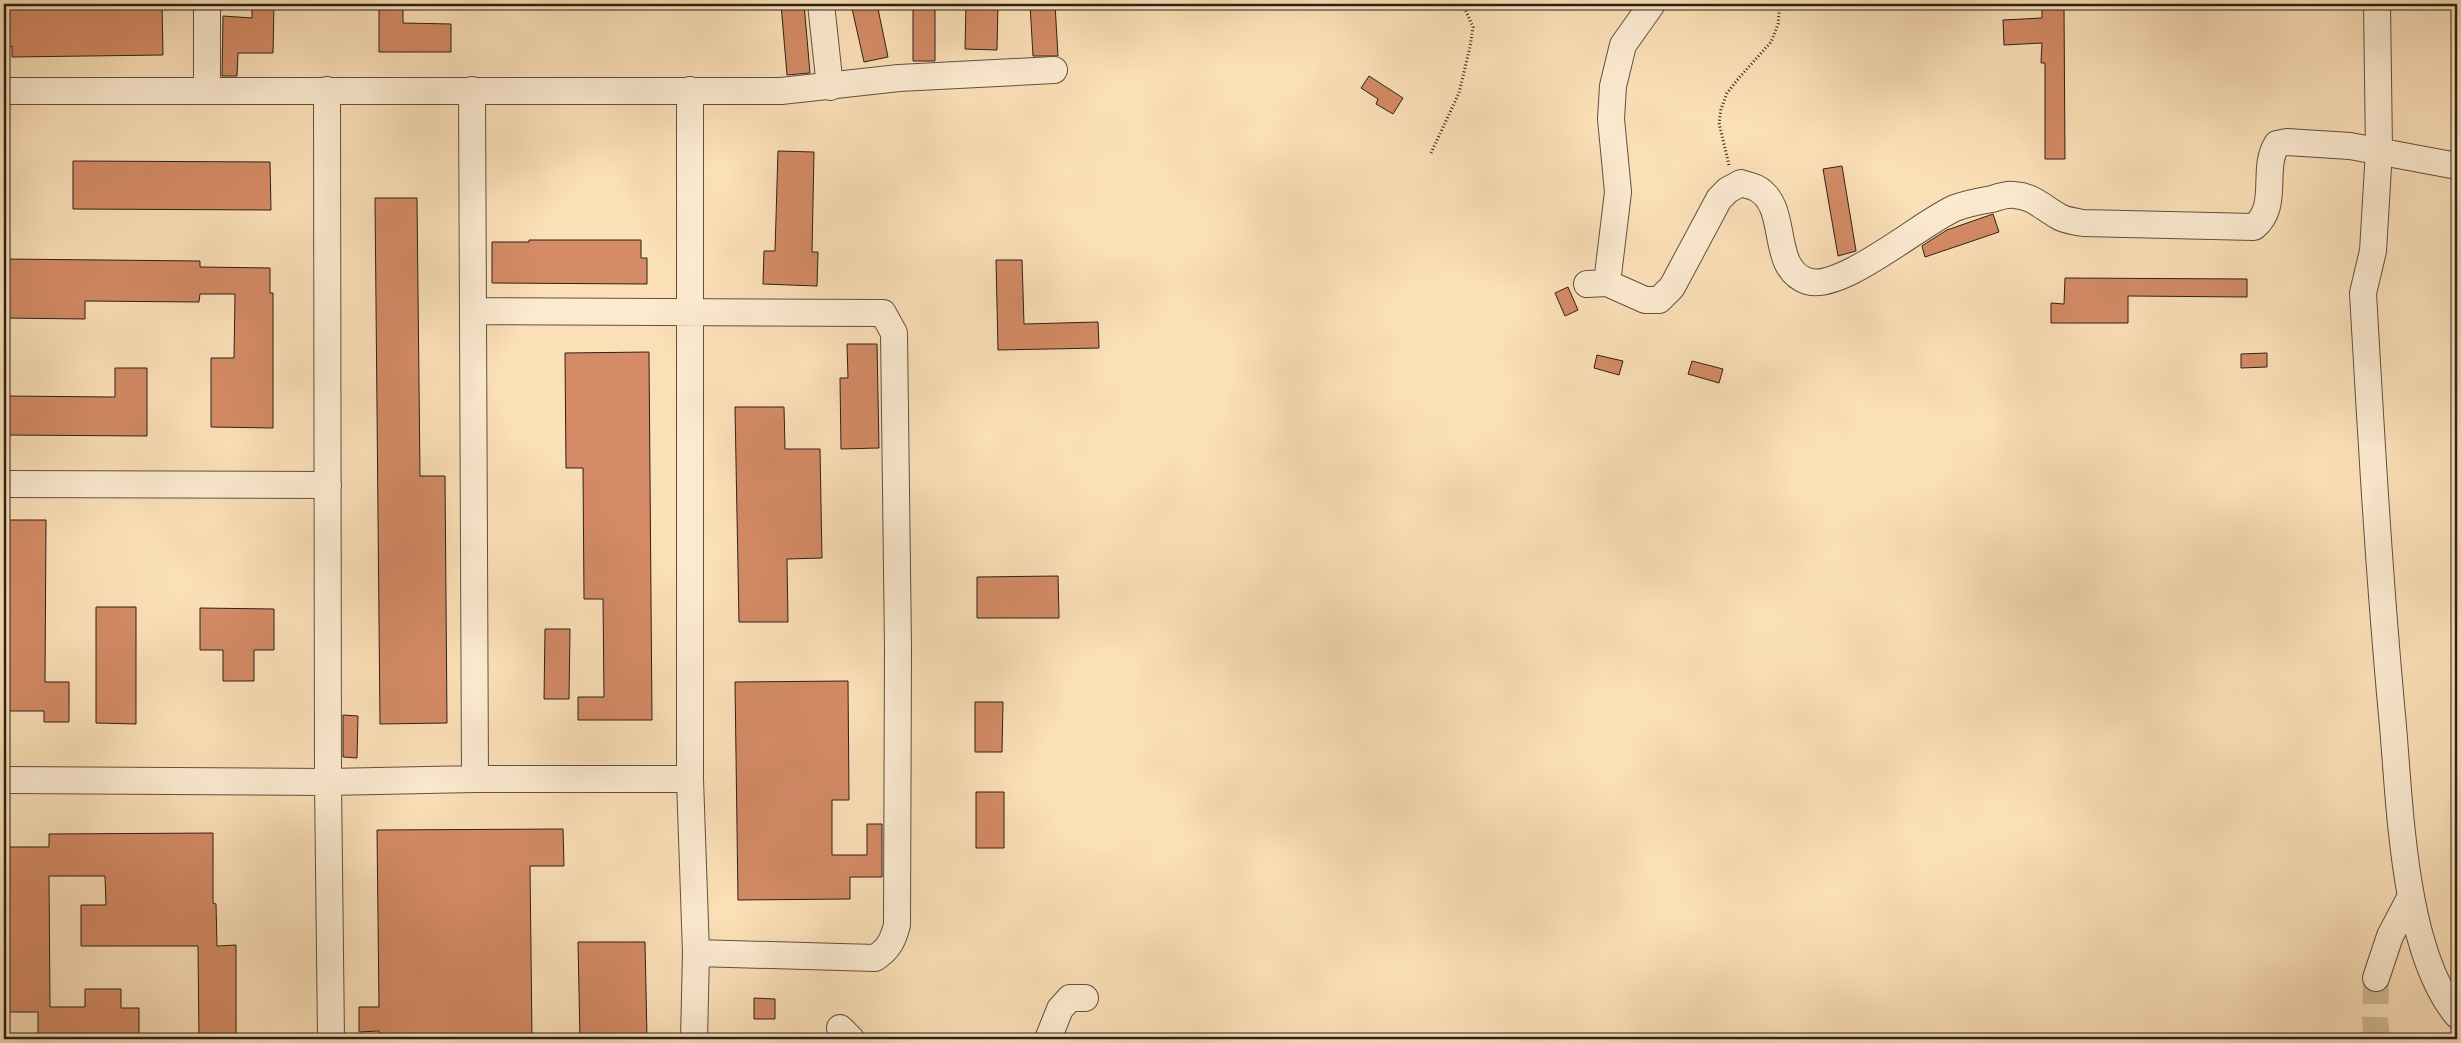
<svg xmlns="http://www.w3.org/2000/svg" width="2461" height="1043" viewBox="0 0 2461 1043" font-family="'IM FELL English',serif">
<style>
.building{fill:#d48b66;stroke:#2b2218}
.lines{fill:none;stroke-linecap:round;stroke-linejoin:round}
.minor-tunnel{stroke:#d1b997;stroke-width:26;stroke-dasharray:26 13;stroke-linecap:butt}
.minor-casing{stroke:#5f5140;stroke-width:28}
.path{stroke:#2b2218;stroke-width:3;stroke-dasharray:1 2.5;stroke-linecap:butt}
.minor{stroke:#fcead0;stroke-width:26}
</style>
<rect width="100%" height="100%" fill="#fbdfb7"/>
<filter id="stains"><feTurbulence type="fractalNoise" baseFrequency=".004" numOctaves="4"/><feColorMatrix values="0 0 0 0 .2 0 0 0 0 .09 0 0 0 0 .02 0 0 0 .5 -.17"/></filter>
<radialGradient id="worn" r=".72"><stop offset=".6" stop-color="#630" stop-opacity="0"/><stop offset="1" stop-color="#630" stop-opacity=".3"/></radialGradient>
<path class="building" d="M4,4H162L163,55L12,57V46L4,47Z
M252,4H274L273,53H238L237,76H222L223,16L252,18Z
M379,4H403V23L451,24V52H379Z
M781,4H804L810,73L787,75Z
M851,4H877L888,57L864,62Z
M913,4H935V61H913Z
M966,4H998L997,50L965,49Z
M1030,4H1055L1058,56H1033Z
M2042,6L2064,7L2065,159H2045V63H2041L2042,43L2004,45L2003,20L2042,18Z
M1369,76L1403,98L1393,114L1376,104L1378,99L1361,88Z
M778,151L814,152L812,252H818L817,286L763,284L764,251H775Z
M73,161L270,162L271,210L73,209Z
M1842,166L1856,251L1838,256L1823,169Z
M375,198H417L420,476H445L447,723L380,724Z
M1993,214L1999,232L1925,257L1922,246L1931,240L1947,230Z
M529,240H641V258H647V284L492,283V242H529Z
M4,259L200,261V267L270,268V293H273V428L211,427V358H234L235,294H200L199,302L85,301V319L4,318Z
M996,260H1022L1024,324L1098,322L1099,348L998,350Z
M2065,278L2247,279V297L2128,296V323H2051V303L2064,304Z
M1568,287L1578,310L1565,316L1555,293Z
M847,344H877L879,448L841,449L840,378H848Z
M649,352L652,720H578V697H604L603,599H584L583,468H566L565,353Z
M2267,353V367L2241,368V354Z
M1597,355L1623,361L1619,375L1594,368Z
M1692,361L1723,369L1719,383L1688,374Z
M115,368H147V436L4,435V396L115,397Z
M735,407H784L785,449H820L822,558L787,559L788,622H739Z
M6,520H46L45,682H69V722H44V711H4Z
M1058,576L1059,618H977V577Z
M96,607H136V724L96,723Z
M200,608L274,609V650H254V681H223V650H200Z
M545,629H570L569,699H544Z
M848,681L849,800H832V855H867V824H882V877H850V899L738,900L735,682Z
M975,702H1003L1002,752H975Z
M343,715L358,716L357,758L343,757Z
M976,792H1004V848H976Z
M563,829L564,866H530L532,1039H379V1031L359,1032V1007H379L377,830Z
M213,833V903L216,904L217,946L236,945V1039H199L198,946H81V905H106L105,876H49L50,1007H85V989H121V1008H139V1034H38V1012H7L6,847H49V834Z
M578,942H645L647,1039H580Z
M754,998L775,999V1019H754Z"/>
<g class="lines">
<path class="minor-tunnel" d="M2376,978L2375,1020L2377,1039"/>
<g class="minor-casing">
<path id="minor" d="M821,4L830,87
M2377,4L2379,150L2373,251L2363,293C2371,434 2379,575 2392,715C2400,799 2402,949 2457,1015
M207,90V4
M327,90L328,782L331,1039
M472,90L475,779
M690,90V779
M4,91H781L899,78L1054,70
M1607,283L1618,192L1611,119L1613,86L1623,45L1652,4
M1587,284L1607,283L1645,300H1659L1672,287L1719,199L1728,190L1741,183C1746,185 1752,186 1756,188C1791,206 1768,267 1807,281C1840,293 1922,222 1955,208C1966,204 1980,201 1992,199C1998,197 2007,194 2014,195C2033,196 2042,207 2058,216C2065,221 2075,221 2083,223L2254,227C2280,206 2261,169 2277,144L2287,142L2350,146L2457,166
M473,311L883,313L894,333L898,647L897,925C893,940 889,949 875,958L696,953
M4,484L328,485
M4,780L328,782L475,779H690L696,953L694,1039
M2376,978L2390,936L2411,896
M840,1028L851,1039
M1048,1039L1060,1009L1070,998H1085"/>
</g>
<path class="path" d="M1431,153L1459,93L1470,47L1473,27L1464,7L1465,4
M1729,165L1719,123L1721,109L1727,93L1738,79L1771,42L1778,24L1780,4"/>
<use href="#minor" class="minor"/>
</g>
<rect width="2461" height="1043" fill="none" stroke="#fbdfb7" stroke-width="20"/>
<rect x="5" y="5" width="2451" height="1033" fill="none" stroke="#2b2218" stroke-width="2.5"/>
<rect x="10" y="10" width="2441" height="1023" fill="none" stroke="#2b2218"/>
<rect width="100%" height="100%" filter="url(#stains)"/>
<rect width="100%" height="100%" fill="url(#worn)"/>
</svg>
